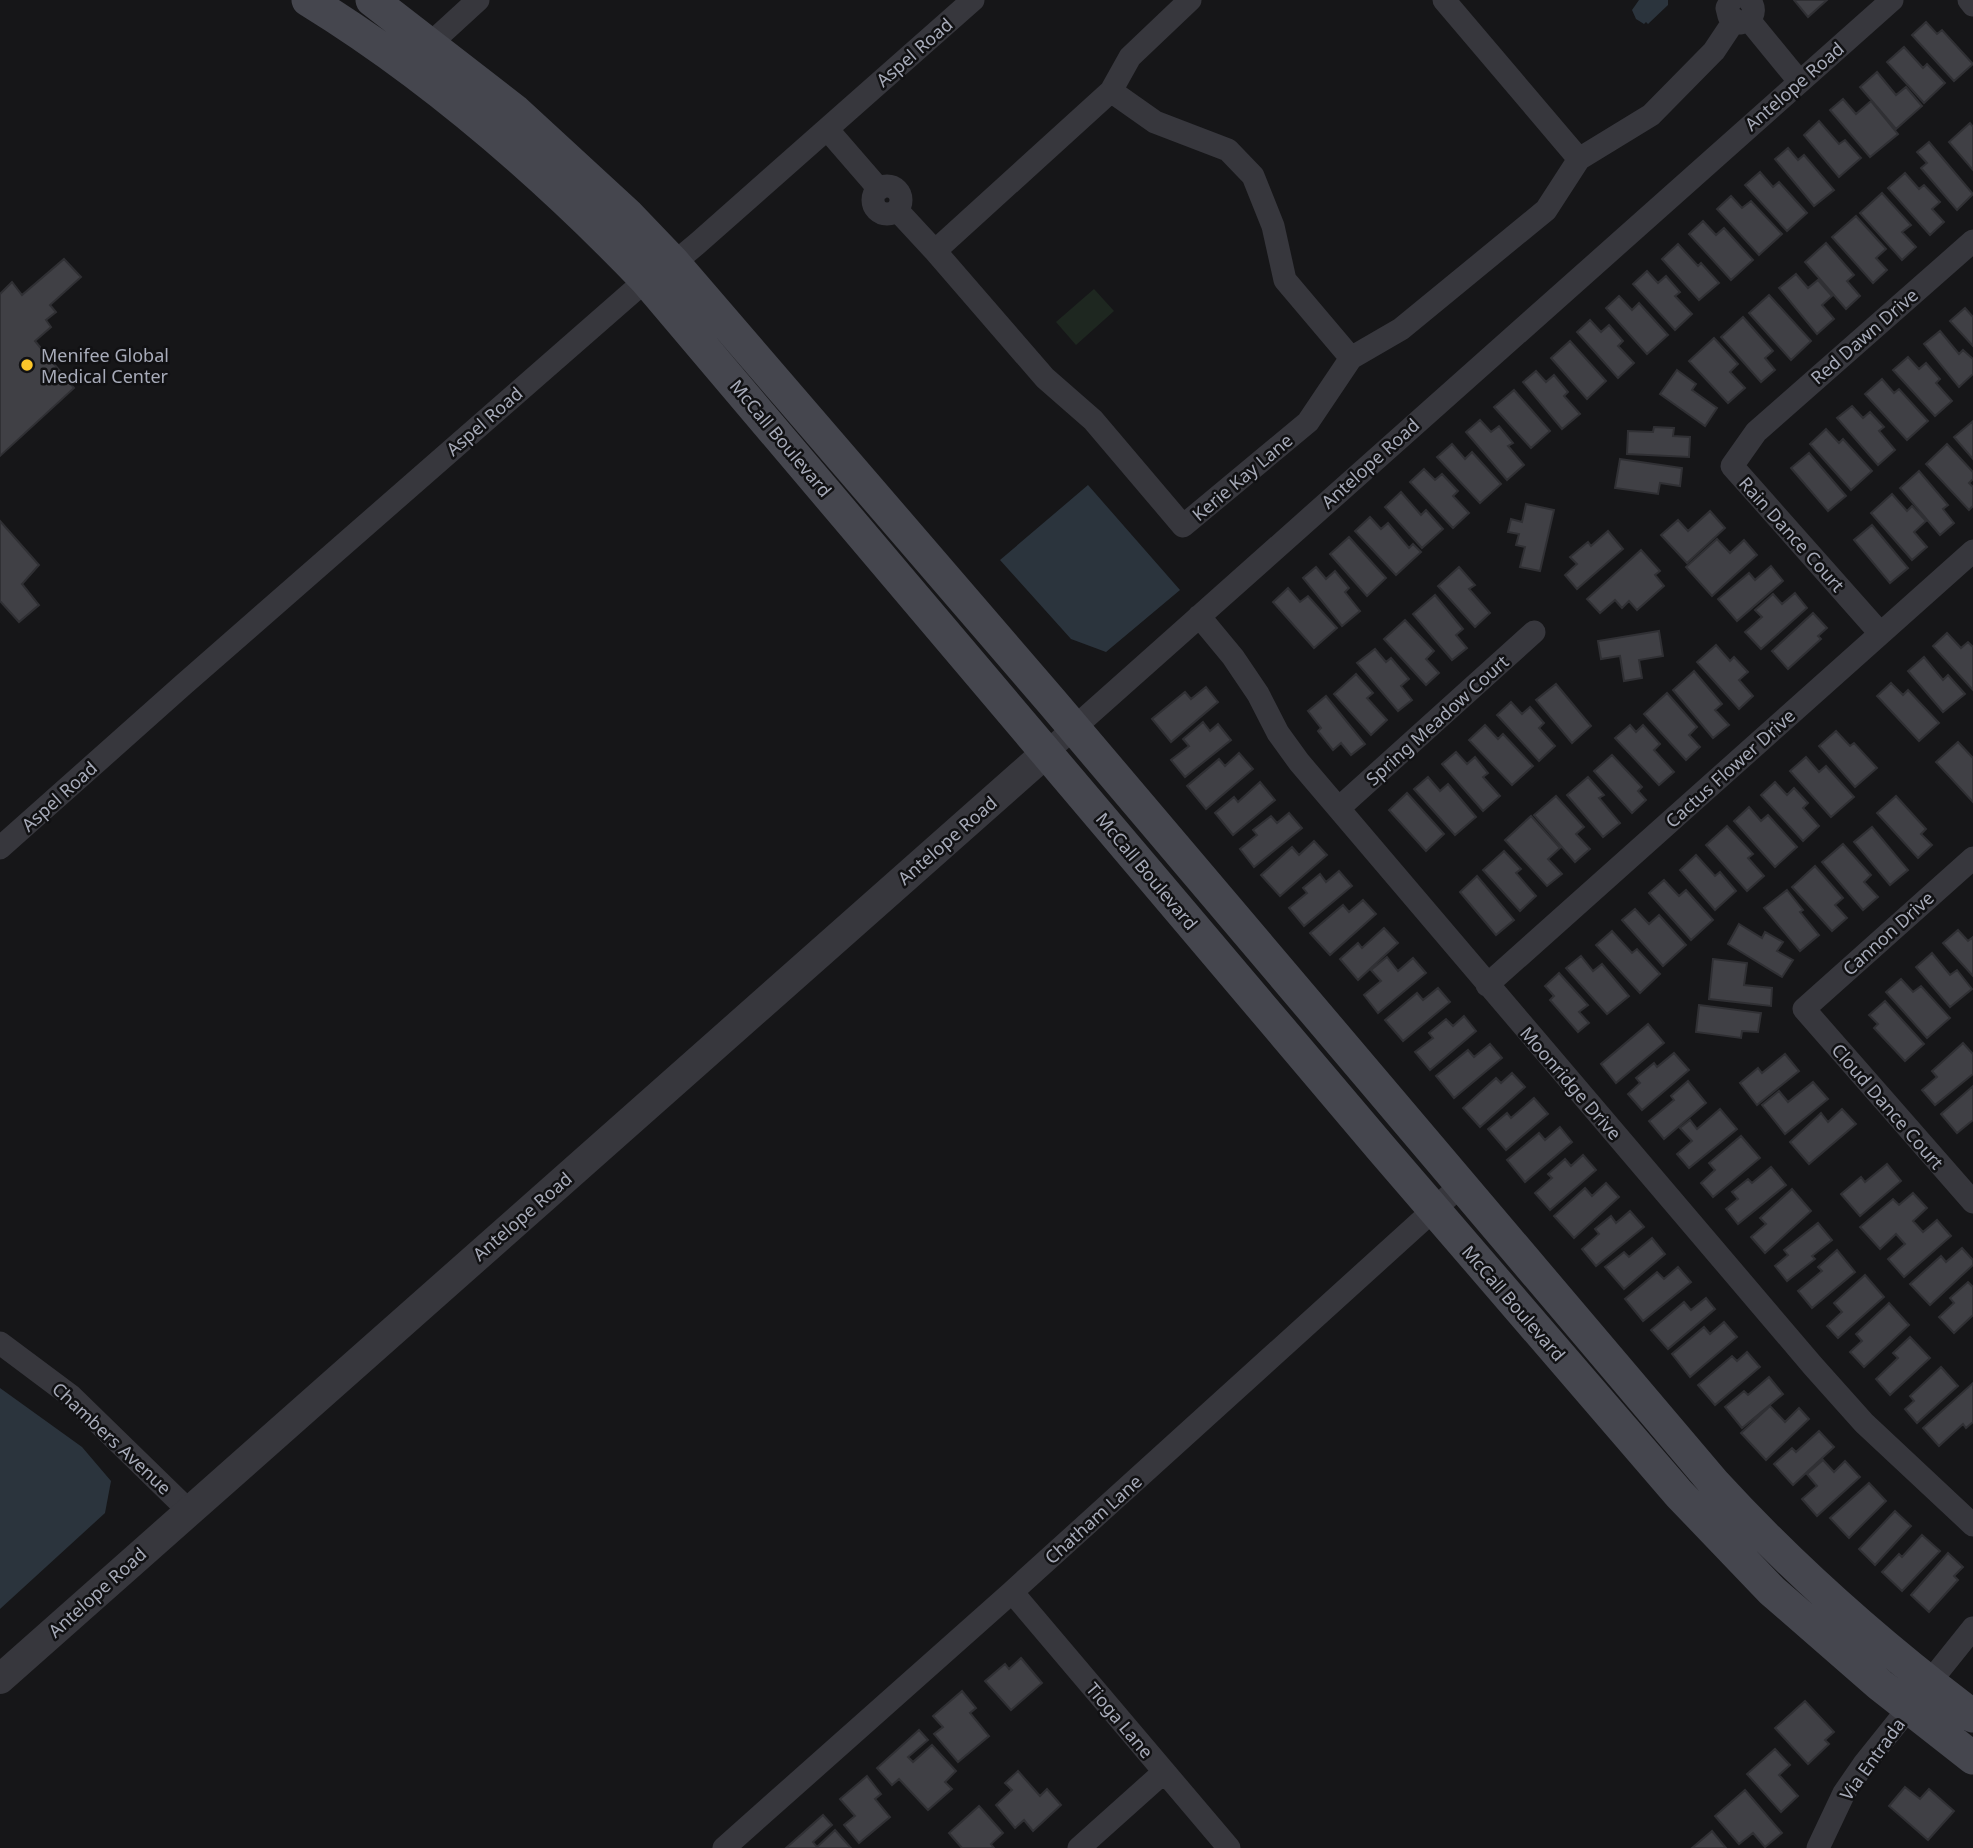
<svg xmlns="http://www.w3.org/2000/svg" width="1973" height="1848" viewBox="0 0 1973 1848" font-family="'Noto Sans',sans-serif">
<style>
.green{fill:#1e2720}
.water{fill:#2b343d}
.building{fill:#404045;stroke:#303034;stroke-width:2}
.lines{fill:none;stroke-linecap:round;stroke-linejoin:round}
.minor{stroke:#37373d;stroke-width:23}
.tertiary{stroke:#37373d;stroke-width:30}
.secondary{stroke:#45464e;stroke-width:33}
.poi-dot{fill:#fcc62a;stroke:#111113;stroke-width:2.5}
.labels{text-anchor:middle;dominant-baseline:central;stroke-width:5;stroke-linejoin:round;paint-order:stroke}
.street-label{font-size:18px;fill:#a7abb9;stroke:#111113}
.poi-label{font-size:18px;fill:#a7abb9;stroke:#111113;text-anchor:start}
</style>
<rect width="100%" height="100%" fill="#161618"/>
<path class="green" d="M1094,289L1114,311L1076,345L1056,322Z"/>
<path class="water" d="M1639,0H1668V5L1648,24L1646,22L1644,24L1636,19L1632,10Z
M1088,485L1180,590L1106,652L1071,639L1000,560Z
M0,1388L82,1447L111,1481L105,1513L0,1609Z"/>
<path class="building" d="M1794,0H1827L1808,17Z
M1926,22L1937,34L1942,30L1973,64L1954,81L1912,35Z
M1904,47L1923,68L1927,64L1945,83L1924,103L1887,62Z
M1877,72L1896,95L1906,87L1922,106L1896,129L1860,87Z
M1843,99L1856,114L1871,101L1898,134L1870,157L1830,110Z
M1819,121L1839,144L1845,140L1861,158L1839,177L1804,135Z
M1970,123L1973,127V170L1949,142Z
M1929,142L1973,194L1957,210L1921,168L1927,163L1917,152Z
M1788,148L1798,160L1804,155L1834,190L1814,206L1775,159Z
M1760,172L1773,187L1779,182L1807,213L1787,231L1745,185Z
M1905,173L1919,189L1924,185L1940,202L1932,209L1944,222L1930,235L1888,188Z
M1882,193L1911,225L1902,232L1916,247L1902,260L1860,213Z
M1731,196L1742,208L1751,201L1782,234L1759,255L1717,209Z
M1856,216L1886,249L1876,258L1887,270L1873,283L1832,237Z
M1703,221L1716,235L1724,228L1753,260L1731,280L1689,234Z
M1826,243L1854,275L1847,281L1860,296L1846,309L1805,262Z
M1678,244L1698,266L1701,263L1719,283L1699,300L1662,259Z
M64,259L81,277L50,305L56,312L46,320L51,327L35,341L74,388L0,456V294L12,282L22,295Z
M1647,271L1658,283L1666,276L1680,292L1675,296L1692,314L1675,330L1633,284Z
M1796,274L1808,288L1818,280L1832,296L1822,305L1834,319L1817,334L1779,288Z
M1769,295L1811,341L1791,360L1749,313Z
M1619,296L1632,310L1639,303L1668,335L1647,354L1606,308Z
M1965,308L1973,317V346L1950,321Z
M1743,317L1773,351L1765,358L1775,370L1761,382L1721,337Z
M1590,320L1601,332L1609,325L1623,341L1618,346L1634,363L1618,378L1577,332Z
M1940,331L1959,354L1963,350L1973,359V374L1959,387L1924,344Z
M1714,338L1738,364L1730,372L1745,388L1728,403L1689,361Z
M1570,341L1606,381L1587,399L1551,358Z
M1908,357L1919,369L1926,363L1940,379L1936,383L1952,401L1935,416L1893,370Z
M1677,370L1696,384L1692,390L1717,408L1705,426L1660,394Z
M1536,371L1546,382L1554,375L1568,392L1564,396L1580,414L1562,429L1523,382Z
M1882,379L1894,393L1899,389L1928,421L1907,440L1865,394Z
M1514,390L1550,431L1531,448L1494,407Z
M1852,406L1863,418L1870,412L1884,427L1879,431L1895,450L1878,465L1837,418Z
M1480,420L1491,432L1499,426L1513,443L1508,446L1524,465L1507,480L1466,432Z
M1973,421V459L1954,437Z
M1654,427L1674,428L1673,436L1690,437L1689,457L1627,454L1628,431L1653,432Z
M1826,429L1839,443L1843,439L1872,471L1851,490L1810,444Z
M1452,444L1465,459L1472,452L1501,484L1480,503L1437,457Z
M1947,444L1973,472V479L1969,483L1973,487V506L1969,510L1926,464Z
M1809,453L1846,496L1828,511L1791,468Z
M1620,459L1682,468L1680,486L1660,483L1658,494L1615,488Z
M1424,469L1435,480L1442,474L1458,491L1453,496L1469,513L1453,528L1410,482Z
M1919,471L1948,505L1943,509L1954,523L1940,535L1900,488Z
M1401,492L1421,515L1426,510L1443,529L1422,548L1385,507Z
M1892,494L1907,511L1912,506L1926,521L1914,532L1927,547L1912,560L1871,513Z
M1526,504L1554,510L1540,571L1520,567L1525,547L1516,545L1519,534L1508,532L1511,519L1522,522Z
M1710,511L1725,528L1687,563L1661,535L1678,520L1688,531Z
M1370,517L1381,529L1388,523L1409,548L1413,544L1421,552L1396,575L1355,531Z
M0,521L39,565L22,584L39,605L19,622L0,601Z
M1872,525L1908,568L1890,583L1854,540Z
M1608,531L1623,549L1577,589L1565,575L1577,564L1570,557L1588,542L1591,546Z
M1349,537L1386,578L1367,596L1330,554Z
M1717,539L1730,553L1744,540L1757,555L1712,596L1686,567Z
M1641,550L1660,571L1655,575L1664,586L1637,610L1629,601L1622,608L1615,600L1600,613L1587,599Z
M1771,566L1783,581L1737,621L1718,599L1749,573L1755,580Z
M1316,567L1326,579L1335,571L1349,588L1345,592L1360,611L1342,626L1303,578Z
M1459,567L1475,585L1469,589L1490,613L1475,627L1438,586Z
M1288,588L1300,602L1308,596L1337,628L1314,648L1273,602Z
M1795,593L1807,608L1761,649L1745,632L1762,617L1755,610L1773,594L1782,604Z
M1435,595L1463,629L1456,635L1467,648L1452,660L1413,614Z
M1813,613L1827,628L1818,636L1821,639L1788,669L1772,651Z
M1405,620L1434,651L1426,659L1439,673L1426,685L1384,639Z
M1659,631L1663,656L1639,660L1642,678L1624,681L1620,656L1601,659L1598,641Z
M1947,633L1961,648L1968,642L1973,647V690L1933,646Z
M1716,645L1730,661L1734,657L1748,672L1739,680L1753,696L1739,709L1697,662Z
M1375,649L1386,662L1391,658L1409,679L1401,686L1412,700L1398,711L1357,663Z
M1924,657L1943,680L1948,675L1965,694L1943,712L1908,671Z
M1694,671L1722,704L1715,710L1729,725L1713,738L1673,690Z
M1356,674L1373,693L1367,698L1387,720L1371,735L1334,694Z
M1891,683L1903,695L1908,690L1939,723L1919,741L1877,696Z
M1556,684L1591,726L1572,743L1536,700Z
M1206,687L1218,702L1171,742L1152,719L1185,692L1191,699Z
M1667,693L1697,727L1689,735L1700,747L1686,760L1644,714Z
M1326,696L1365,744L1351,755L1341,743L1333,750L1318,731L1321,728L1308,711Z
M1511,702L1522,714L1530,707L1544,723L1539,728L1555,746L1539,761L1497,715Z
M1203,722L1210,731L1218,724L1231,740L1185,777L1171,760L1189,746L1183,739Z
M1485,725L1498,739L1503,734L1533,766L1512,785L1469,740Z
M1630,725L1636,732L1643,725L1660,744L1654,750L1674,772L1659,785L1615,738Z
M1836,731L1850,746L1854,743L1877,768L1855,787L1819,746Z
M1958,742L1973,758V802L1936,762Z
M1456,752L1467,764L1475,757L1488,773L1483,777L1500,796L1483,811L1442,764Z
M1239,753L1253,769L1206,809L1187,786L1219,759L1225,766Z
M1612,755L1642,787L1638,791L1646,800L1632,813L1594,771Z
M1806,757L1819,772L1826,766L1854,797L1831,817L1790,771Z
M1428,777L1440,791L1448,784L1476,817L1455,835L1414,789Z
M1588,777L1604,795L1599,798L1620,823L1603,837L1567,795Z
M1260,782L1275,800L1233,835L1215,813L1234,797L1238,802Z
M1775,782L1787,795L1794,788L1808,803L1803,808L1819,826L1803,841L1761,795Z
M1407,793L1444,834L1426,851L1389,810Z
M1556,796L1584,827L1576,834L1590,849L1575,862L1534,815Z
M1896,796L1926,829L1921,834L1932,845L1918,858L1877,813Z
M1749,807L1761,821L1768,815L1797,847L1775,867L1734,821Z
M1289,813L1302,828L1254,867L1240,849L1257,835L1253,830L1271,816L1277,823Z
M1531,816L1560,848L1548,859L1562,874L1547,886L1505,840Z
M1727,826L1753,854L1748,858L1764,876L1747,891L1706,845Z
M1872,827L1908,870L1890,885L1854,842Z
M1314,841L1327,855L1280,896L1261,875L1292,847L1299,855Z
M1843,844L1871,875L1864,882L1878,897L1863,910L1822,862Z
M1504,851L1521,869L1516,873L1536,896L1520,911L1483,870Z
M1696,855L1715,876L1720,872L1736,891L1715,910L1680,870Z
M1815,866L1843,898L1835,905L1847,918L1832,931L1792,887Z
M1339,871L1352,886L1304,926L1289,908L1307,893L1303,888L1320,874L1326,882Z
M1477,876L1514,920L1496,935L1460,892Z
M1664,880L1679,896L1686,890L1713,920L1691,940L1649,893Z
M1787,890L1803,910L1800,912L1819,935L1800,951L1764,908Z
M1363,900L1376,914L1330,955L1310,933L1343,905L1349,912Z
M1635,909L1649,924L1659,915L1686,945L1663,966L1622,920Z
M1739,924L1762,938L1765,932L1783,942L1777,951L1793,960L1782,977L1728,944Z
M1384,928L1398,943L1358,980L1340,959L1358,943L1362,948Z
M1958,930L1968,941L1973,937V976L1943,943Z
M1612,931L1632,953L1637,949L1660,974L1640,993L1596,945Z
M1932,953L1950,975L1957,970L1972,989L1950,1007L1916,967Z
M1581,956L1593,971L1602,964L1629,996L1607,1014L1566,968Z
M1387,957L1398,971L1413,958L1426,973L1378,1013L1364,995L1381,981L1371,970Z
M1713,959L1747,963L1744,985L1772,988L1771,1006L1709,999Z
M1559,973L1588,1005L1579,1012L1589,1023L1578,1032L1550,1000L1554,996L1545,986Z
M1901,979L1913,992L1921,986L1950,1018L1927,1038L1886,992Z
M1438,988L1450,1002L1403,1041L1385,1020L1417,993L1423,1000Z
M1885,1001L1924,1044L1905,1061L1874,1028L1878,1024L1869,1015Z
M1699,1005L1761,1013L1758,1032L1742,1031L1741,1038L1696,1032Z
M1464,1016L1476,1031L1430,1070L1415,1052L1433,1038L1429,1033L1446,1019L1453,1026Z
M1648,1024L1664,1043L1616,1083L1601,1064Z
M1963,1043L1973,1054V1074L1935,1105L1922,1090L1937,1077L1932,1071Z
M1490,1044L1502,1058L1454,1098L1436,1076L1468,1050L1474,1057Z
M1674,1053L1689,1070L1642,1110L1628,1094L1640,1083L1636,1078L1654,1063L1657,1067Z
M1785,1054L1799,1071L1757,1105L1740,1083L1758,1068L1762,1073Z
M1512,1073L1525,1087L1480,1127L1463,1108L1496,1078L1501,1083Z
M1688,1081L1706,1103L1664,1139L1649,1121L1674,1100L1671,1096Z
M1813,1082L1828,1099L1785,1134L1762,1105L1779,1091L1788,1102Z
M1973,1086V1120L1957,1133L1941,1114Z
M1534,1098L1548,1114L1506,1150L1488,1129L1507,1113L1511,1118Z
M1720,1109L1737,1129L1689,1168L1677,1154L1692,1141L1680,1128L1690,1120L1697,1129Z
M1842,1109L1856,1124L1809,1164L1790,1142L1821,1113L1828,1122Z
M1560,1127L1572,1142L1525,1182L1507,1160L1539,1133L1545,1140Z
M1741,1136L1760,1158L1713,1197L1701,1183L1715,1170L1709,1163Z
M1583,1155L1596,1170L1550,1210L1535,1193L1552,1178L1548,1174L1565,1159L1571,1166Z
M1887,1164L1901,1181L1860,1216L1841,1194L1861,1177L1865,1182Z
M1771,1167L1786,1185L1738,1224L1726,1209L1738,1199L1732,1192L1748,1179L1752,1183Z
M1606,1183L1619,1197L1574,1238L1554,1216L1585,1188L1592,1196Z
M1792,1189L1811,1211L1765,1253L1751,1237L1766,1224L1760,1218Z
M1913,1193L1927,1208L1913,1221L1923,1232L1937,1220L1951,1236L1904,1277L1888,1259L1905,1244L1896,1234L1880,1249L1860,1227L1893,1199L1899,1205Z
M1630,1211L1644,1227L1596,1266L1582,1249L1599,1234L1595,1229L1611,1216L1616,1223Z
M1818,1223L1832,1240L1812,1256L1815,1259L1787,1281L1775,1266L1788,1255L1784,1250Z
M1652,1238L1665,1254L1624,1289L1605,1267L1624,1252L1629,1257Z
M1962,1248L1973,1260V1265L1930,1305L1910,1284L1941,1256L1946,1262Z
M1837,1250L1855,1272L1812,1308L1798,1291L1822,1271L1818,1267Z
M1678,1267L1691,1282L1643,1321L1625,1299L1657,1272L1664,1279Z
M1865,1275L1884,1297L1838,1338L1827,1326L1842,1312L1834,1303Z
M1968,1282L1973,1287V1315L1954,1333L1939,1317L1954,1303L1950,1298Z
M1706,1298L1715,1309L1668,1349L1651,1330L1684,1302L1691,1310Z
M1889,1303L1909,1325L1864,1367L1850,1352L1862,1341L1856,1334Z
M1724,1322L1737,1337L1690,1377L1672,1354L1704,1327L1710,1334Z
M1910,1337L1930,1358L1890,1395L1876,1379L1898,1358L1893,1353Z
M1747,1352L1760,1367L1715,1405L1698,1385L1732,1356L1737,1361Z
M1941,1367L1958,1386L1917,1423L1905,1409L1914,1401L1910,1396Z
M1769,1377L1783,1394L1742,1428L1725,1407L1744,1391L1748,1395Z
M1973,1383V1422L1966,1428L1963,1424L1939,1446L1923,1428Z
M1770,1406L1785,1422L1799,1408L1809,1419L1766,1460L1741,1433Z
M1819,1431L1834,1447L1793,1485L1774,1464L1792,1448L1796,1452Z
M1823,1460L1834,1472L1845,1461L1860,1477L1817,1516L1802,1499L1817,1486L1807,1474Z
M1869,1483L1886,1501L1849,1538L1830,1518Z
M1895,1511L1911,1526L1875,1565L1859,1549Z
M1922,1535L1940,1551L1902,1591L1882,1572L1899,1554L1902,1557Z
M1948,1553L1963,1567L1954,1576L1958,1580L1929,1612L1911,1595Z
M1021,1658L1042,1683L1011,1710L985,1681L1005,1664L1009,1669Z
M962,1691L976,1708L970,1713L989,1736L958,1762L934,1734L943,1727L933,1716Z
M1805,1701L1834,1732L1825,1740L1829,1744L1808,1764L1775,1728Z
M919,1730L928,1740L908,1757L913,1762L932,1745L956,1771L945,1782L952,1789L928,1810L899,1779L892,1785L877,1768Z
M1775,1749L1790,1765L1779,1775L1798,1796L1781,1812L1747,1774Z
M1018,1771L1040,1796L1047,1789L1061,1805L1033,1831L1024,1820L1015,1828L996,1805L1012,1790L1005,1783Z
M867,1776L881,1794L875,1799L890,1817L859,1843L844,1825L855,1816L840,1799Z
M1905,1787L1920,1799L1929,1789L1954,1811L1928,1840L1889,1806Z
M1745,1790L1782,1833L1765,1847L1753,1833L1739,1844L1715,1816Z
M979,1806L1003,1833L991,1844L994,1848H962L949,1833Z
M823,1815L832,1825L813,1842L817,1847L835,1830L851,1848H786Z
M1712,1831L1726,1848H1692Z"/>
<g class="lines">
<path class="minor" d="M1190,0L1130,57L1111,91L935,251L1045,378L1093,420L1183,526L1308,422L1351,358L1401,329L1546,210L1579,159L1651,115L1714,51L1734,21
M1444,0L1579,159
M1731,0L1727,8L1729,16L1740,23L1748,21C1755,14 1755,7 1749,0
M1969,0L1973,5
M1749,20L1799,81
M430,44L478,0
M1111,91L1155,122L1228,150L1253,176L1273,226L1285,280L1351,358
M827,129L879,189
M873 200a14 14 0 1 1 28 0a14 14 0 1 1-28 0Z
M897,210L935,251
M1199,616L1233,657L1258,694L1278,733L1299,762L1813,1366L1864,1423L1973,1525
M1880,633L1732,466L1756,432L1973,241
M1047,752L1892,0
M1339,808L1534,632
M0,848L183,685L646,280L674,263L698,243L973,0
M1973,858L1804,1009L1973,1202
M1487,985L1973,551
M0,1343L71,1396L188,1510
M1012,1592L1229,1848
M724,1848L1012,1592L1460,1186
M1079,1848L1164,1772
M1818,1848L1844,1793L1864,1764L1973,1628"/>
<path class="tertiary" d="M0,1679L1047,752"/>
<path class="secondary" d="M308,0C433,77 544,174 646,280L1381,1148L1679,1494L1772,1591L1880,1685L1973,1758
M372,0L514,110L628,215L674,263L1052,702L1714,1483C1793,1569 1880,1646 1973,1716"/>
</g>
<circle class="poi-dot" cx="27" cy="365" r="7"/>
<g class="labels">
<g class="street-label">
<text transform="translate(914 52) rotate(-41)">Aspel Road</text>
<text transform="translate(1794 86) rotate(-41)">Antelope Road</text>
<text transform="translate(1864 336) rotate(-41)">Red Dawn Drive</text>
<text transform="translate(484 421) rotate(-41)">Aspel Road</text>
<text transform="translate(781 438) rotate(50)">McCall Boulevard</text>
<text transform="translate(1370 463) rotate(-42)">Antelope Road</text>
<text transform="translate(1242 477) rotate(-40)">Kerie Kay Lane</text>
<text transform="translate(1792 534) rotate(48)">Rain Dance Court</text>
<text transform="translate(1437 720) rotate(-42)">Spring Meadow Court</text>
<text transform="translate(1730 768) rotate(-42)">Cactus Flower Drive</text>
<text transform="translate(59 796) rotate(-42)">Aspel Road</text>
<text transform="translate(947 840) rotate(-41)">Antelope Road</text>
<text transform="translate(1147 871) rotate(50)">McCall Boulevard</text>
<text transform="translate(1888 933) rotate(-42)">Cannon Drive</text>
<text transform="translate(1571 1083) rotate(49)">Moonridge Drive</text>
<text transform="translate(1888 1106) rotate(49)">Cloud Dance Court</text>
<text transform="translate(522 1216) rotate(-41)">Antelope Road</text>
<text transform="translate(1514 1303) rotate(49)">McCall Boulevard</text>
<text transform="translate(112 1438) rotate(43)">Chambers Avenue</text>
<text transform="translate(1093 1519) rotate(-42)">Chatham Lane</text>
<text transform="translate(97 1592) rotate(-42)">Antelope Road</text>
<text transform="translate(1120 1720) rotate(50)">Tioga Lane</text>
<text transform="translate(1872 1759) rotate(-54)">Via Entrada</text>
</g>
<g class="poi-label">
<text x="41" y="355">Menifee Global<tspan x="41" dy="21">Medical Center</tspan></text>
</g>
</g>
</svg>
